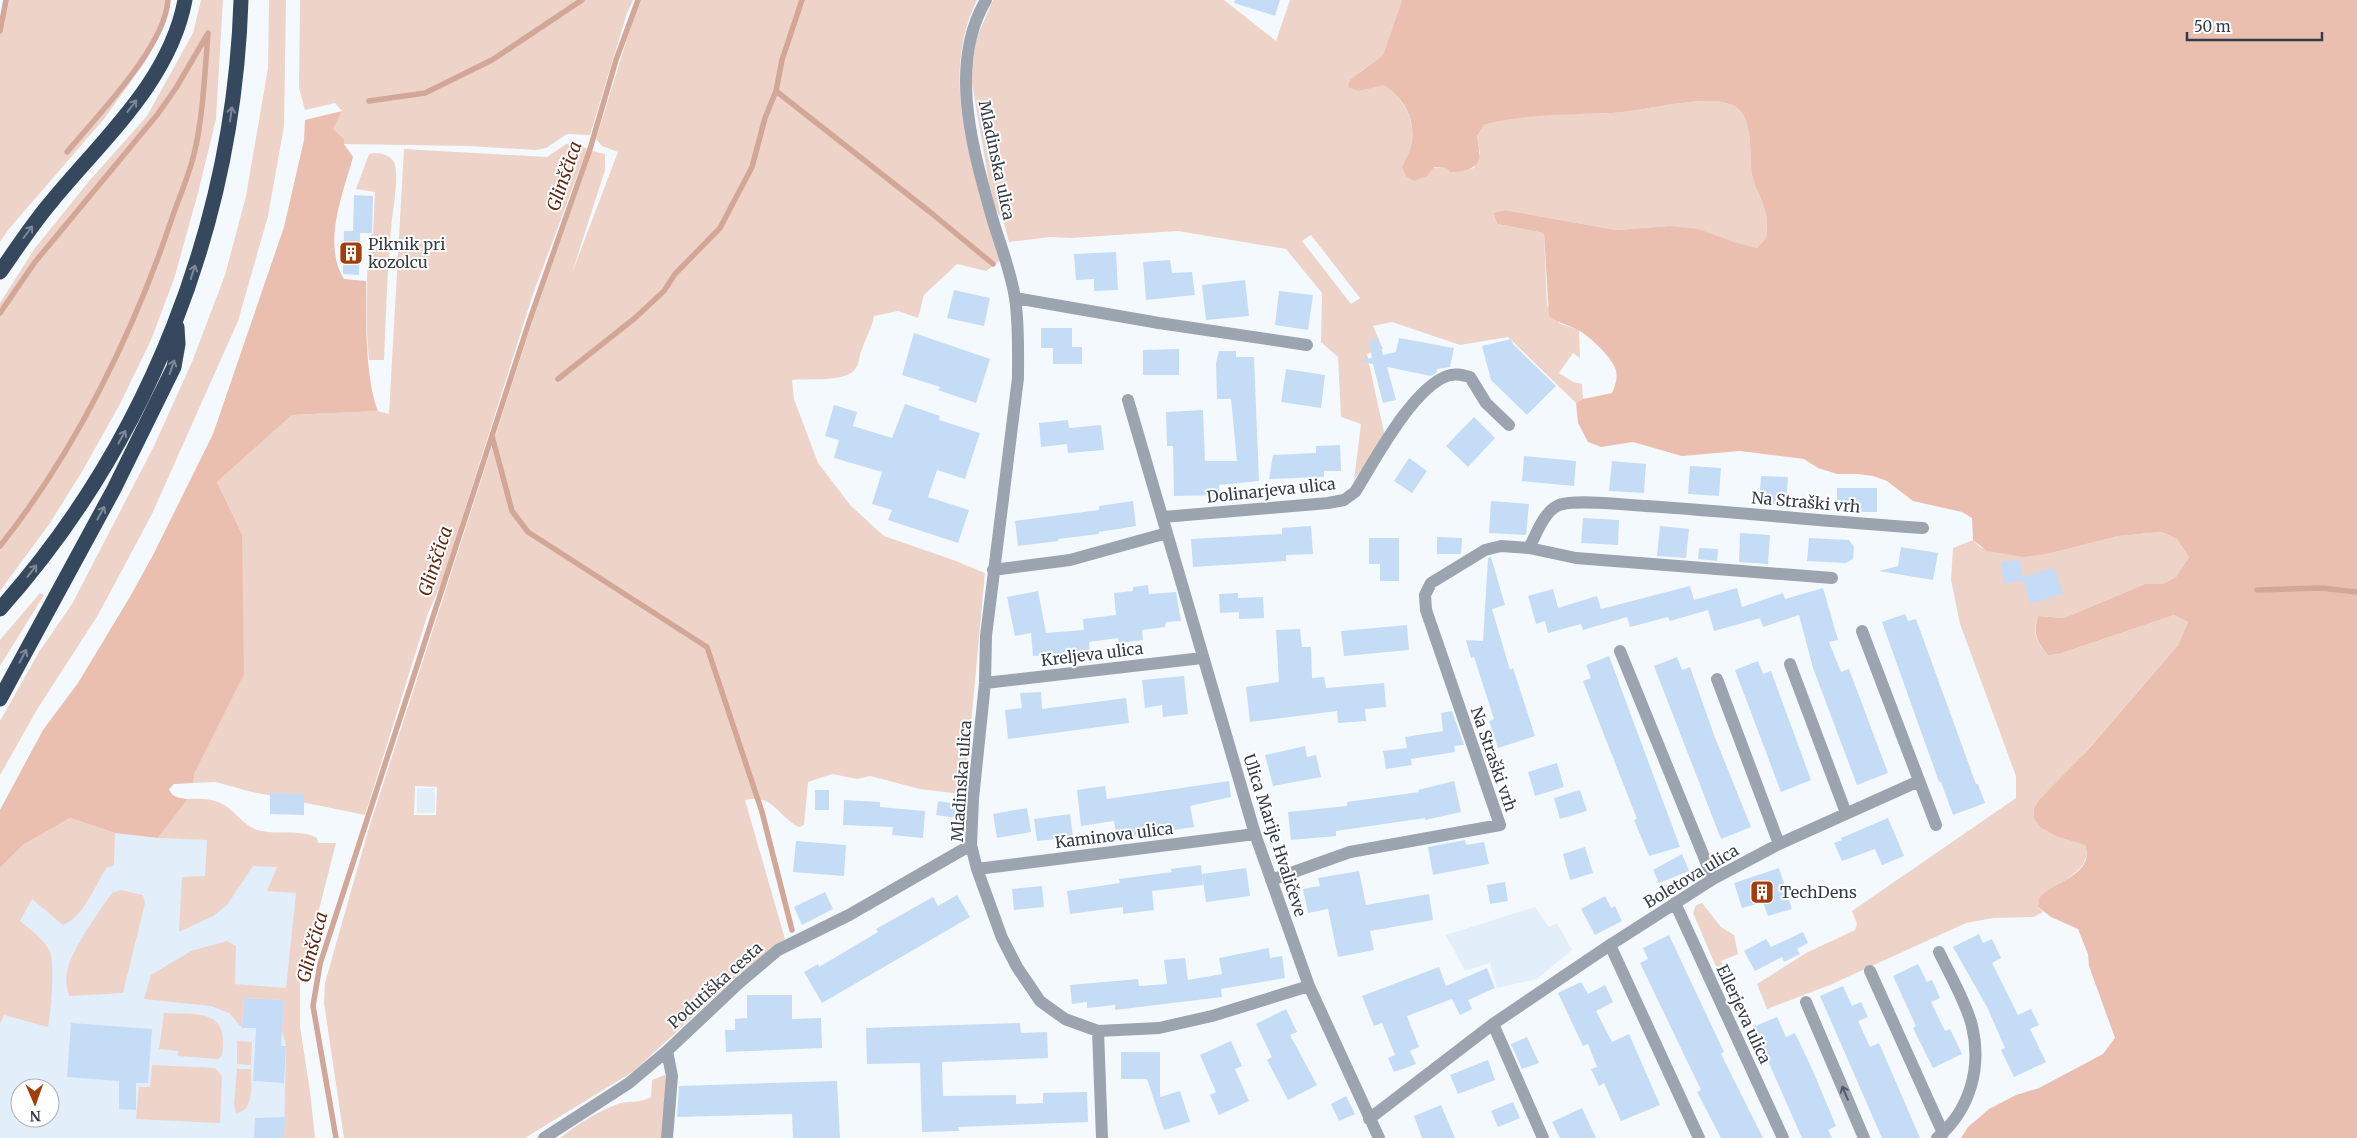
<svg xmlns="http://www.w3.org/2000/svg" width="2357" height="1138" viewBox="0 0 2357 1138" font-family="Merriweather,serif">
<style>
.built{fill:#e3eefb;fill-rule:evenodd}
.green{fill:#eed3c9;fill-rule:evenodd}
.forest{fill:#ebbfaf}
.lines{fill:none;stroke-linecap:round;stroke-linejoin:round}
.stream{stroke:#d2a798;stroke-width:5.5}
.building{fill:#c5dcf6}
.minor{stroke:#9ba4af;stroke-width:12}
.motorway{stroke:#35485d;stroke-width:15}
.oneway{stroke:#7c8896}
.oneway2{stroke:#535c66}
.labels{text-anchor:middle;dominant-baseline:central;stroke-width:4;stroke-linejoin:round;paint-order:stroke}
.street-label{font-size:16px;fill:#343d47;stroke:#fff}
.poi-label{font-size:16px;fill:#343d47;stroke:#fff;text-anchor:start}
.water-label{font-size:18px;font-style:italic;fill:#5e2813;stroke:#fff}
</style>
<rect width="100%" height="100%" fill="#f4f9fe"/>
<path class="built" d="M417,788H435V813H417Z
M115,833L158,838L336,843L300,983V1027L310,1092L315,1138H0V868ZM20,1088H50V1118H20Z
M1535,907L1549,927L1557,923L1572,950L1537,979L1497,988L1490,963L1465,971L1446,935Z"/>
<path class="green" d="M6,0H169L164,26L145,62L104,119L8,230L0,242V26Z
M201,0H223L216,119L198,193L174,279L151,340L120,404L83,470L50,523L0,591V303L35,248L90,180L147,116L193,33Z
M269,0H286L284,126L268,216L238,321L152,514L98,615L38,708L0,775V721L39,652L72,604L154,446L192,362L225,275L246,196L268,68Z
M300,0H633L627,13L590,135L567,134L546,148L536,150L468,146L344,144V139L332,129L342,111L335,103L305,110L299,88Z
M639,0H977C936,83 977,178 1001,260L986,271L957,264L924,295L918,318L898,311L874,316C872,328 866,337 862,349C859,355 860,361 856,368C847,383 808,378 792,380L794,399L818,463L851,506L884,536L956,561L985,573L965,789L961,794L920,789L870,776L857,779L832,774L808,782L804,825L799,827C777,816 773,793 745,800L785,939L736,977L634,1071L525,1138H344L324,1003L325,983L368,831L408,707L532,322L592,151L605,154V170L572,273L618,152L602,146L596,139ZM415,786L437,787L436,815H414Z
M993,0H1224L1276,41L1290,0H1402L1383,55L1359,73V91L1384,84C1402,98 1415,117 1412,141C1411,150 1405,159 1402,167L1446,168L1451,173L1474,168L1480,153L1477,136L1484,125C1502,120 1521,115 1540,114C1564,113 1588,115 1612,113C1643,112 1711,91 1736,107C1754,119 1749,157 1752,175C1755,188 1762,199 1765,211C1768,219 1767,229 1766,238L1757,248L1669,226L1616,230L1505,210L1495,213L1497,224L1544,233L1547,305L1560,324L1579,330L1580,358L1573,353L1559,373L1573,382L1582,384L1583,399L1576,403L1508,337L1460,345L1392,322L1373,326L1383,349L1367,354L1385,437L1354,480L1361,424L1341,417L1338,357L1321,342L1322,293L1286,249L1178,231L1071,238L1050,237L1009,242L1003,220L996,211L989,183L972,83V64L977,37ZM1311,235L1360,298L1351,304L1302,241Z
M578,143L587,149L533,294L442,582L428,613L365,815L248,791L216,782L193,783L242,534L217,482L292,415L378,411L389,414L404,149L547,157L566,144Z
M374,153C383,153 393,156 395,165C399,182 392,212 391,230C387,273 386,317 384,360H369C365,317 366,277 370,235L373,234L375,192L356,189L369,154Z
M2161,532L2177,539L2189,557L2176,577L2162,584H2145L2064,618L2038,616C2032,633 2036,642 2048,655L2059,654L2174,615L2188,622L2178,645L2071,769L2041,828L2058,837L2085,845C2093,869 2064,879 2049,890C2044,894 2041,902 2038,907L2043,912L2034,917L1993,918L1966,923L1830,985L1767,1009L1757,984L1806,953L1855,930L1857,924L1852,911L2016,798V776L1960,624L1951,580L1953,548L1973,540L1981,548L2051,553L2118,536Z
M40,593L44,595L0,666V640Z
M188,799C201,798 216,799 226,806C237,814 244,825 257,830C277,836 299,828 317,838L318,843H336L300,983V1027L310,1092L315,1138H284L286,1046L282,1030L284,1000L244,998L242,1028L229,1013L211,1006L144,999L151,975L191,951L227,941L236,946L235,984L286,988L296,893L267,891L277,867L253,866L227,905L213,916L179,932L182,877L205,876L207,840L158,838Z
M70,818L115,833L114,866L107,867C95,885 84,917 63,925L32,899L20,921C30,929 45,940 50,952C55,965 51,1012 48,1027L4,1015L0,1024V868L23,845Z
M121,890L143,895L145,903L123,993L69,996C67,988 65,981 67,972C70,952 99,911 112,893Z
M1702,903L1721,927L1734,935L1738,954L1721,961L1746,1017L1739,1020L1693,913L1696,905Z
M164,1013C199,1015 229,1008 222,1055L218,1059L178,1056V1051L159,1049Z
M237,1041L252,1042L251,1065L237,1064Z
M152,1065L215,1068L222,1076L220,1123L136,1119L139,1087H150Z
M237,1069H251C251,1082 255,1112 236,1113L234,1105Z
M665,1075L669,1077L664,1138H560C576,1125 598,1111 618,1104C630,1100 638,1104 651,1097L652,1080Z"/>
<path class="forest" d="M1402,0H2357V1138H1961L1968,1127L1989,1109L2016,1095L2039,1088L2103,1054L2115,1038L2089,966L2088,954L2078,929L2051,917L2038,907C2039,904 2038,901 2039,899C2048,882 2096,877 2085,845L2058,837L2041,828L2034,818V809L2040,799L2086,752L2178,645L2188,622L2174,615L2059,654L2048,655C2036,641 2033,633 2038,616L2064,618L2145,584H2162L2176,577L2189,557L2177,539L2161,532L2118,536L2051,553L2024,557L1987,551L1973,540L1972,518L1962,512L1913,501L1887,481L1873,476L1857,474H1837L1818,468L1804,459L1740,451L1682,456L1633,442L1601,447L1588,442L1578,423L1576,403L1583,399L1612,393C1615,386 1618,379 1616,371C1614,359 1590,337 1580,331C1569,325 1560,324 1549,316L1544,233L1497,224L1494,213L1505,210L1616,230L1669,226L1698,229L1734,242L1757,248L1766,238C1767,229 1768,219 1765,211C1762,199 1755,188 1752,175C1749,157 1754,119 1736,107C1711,91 1643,112 1612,113C1567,115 1528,113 1484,125L1477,136C1482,163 1481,169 1451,173L1446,168L1434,167L1427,176L1414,181L1406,176L1402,167C1405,159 1411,150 1412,141C1415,117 1403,98 1384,85L1359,91L1348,87L1350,80L1383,55Z
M342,111L333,129L344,139V144L353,157C343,194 322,244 344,279L366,281C366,318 365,378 378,411L292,415L217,482L242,534L244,674L195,772L193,783L174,784L169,789C172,798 180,798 188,799L158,838L115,833L70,818L23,845L0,868V810L43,730L78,683L131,595L153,555L213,434L284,227L304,140L305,120Z"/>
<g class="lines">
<path class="stream" d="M0,31L6,0
M776,91L930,212L993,264
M369,101L425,93L492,60L582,0
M67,152C97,116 165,47 168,0
M0,313L35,262L157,115L176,88L207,35
M558,379L635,318L664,291L675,274L720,228L752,167L765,118L776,91L782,60L802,0
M492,436L512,511L528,532L707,647L762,812L792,930
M0,546C75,452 134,332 172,218C179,197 189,176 194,154C203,118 205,70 208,33
M2257,590L2322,588L2357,592
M336,1138L313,1006L320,964L529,322L590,149L616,60L638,0"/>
</g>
<path class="building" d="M1235,0H1280L1275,16L1234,3Z
M354,195L373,196L372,233H360L359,275L343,274L344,231H353Z
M1116,252L1118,290L1094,291V279L1076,280L1074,254Z
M1170,260L1172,273L1192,272L1195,295L1146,300L1143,262Z
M1245,280L1249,316L1206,320L1202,285Z
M954,290L990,298L984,326L947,318Z
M1279,291L1313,295L1308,330L1275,325Z
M1041,328H1072V347H1082V364H1053V348H1041Z
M914,333L990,359L976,403L938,390L940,387L902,375Z
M1378,338L1383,355L1396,352L1399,338L1454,348L1450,367L1437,369V372L1431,376L1387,367L1396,400L1383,403L1373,364L1358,361L1372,358L1369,341Z
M1511,339L1513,344L1556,386L1527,415L1491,380L1482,346Z
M1179,349V375H1143V350Z
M1219,351H1236V357H1254L1259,481L1219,485V495L1174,496L1173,446H1167L1166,412L1203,410L1205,461H1237L1231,399H1217L1216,363Z
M1286,369L1325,375L1321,408L1281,402Z
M905,404L940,416L939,420L980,433L965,479L937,470L928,497L969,510L958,543L888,520L892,510L872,504L882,472L834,458L839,440L825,436L834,405L857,412L853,426L892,438Z
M1474,417L1495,438L1468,467L1446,446Z
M1068,420L1069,428L1101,425L1104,450L1068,453L1067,444L1041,447L1039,423Z
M1340,445L1341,471H1324V477L1269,479L1273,455L1316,453V446Z
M1524,456L1576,461L1574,486L1522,481Z
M1409,458L1427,471L1412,493L1394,481Z
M1612,461L1646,464L1644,493L1609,491Z
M1690,466L1721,468L1719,496L1688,494Z
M1761,476L1788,477L1786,505L1759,504Z
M1837,488H1877V512H1837Z
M1133,501L1136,526L1099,532V534L1058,539L1059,541L1018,546L1015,521L1099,510V506Z
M1491,501L1529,504L1526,535L1489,533Z
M1583,518L1619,520L1618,545L1581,543Z
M1311,526L1313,554L1286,555V561L1193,567L1191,539L1282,534V528Z
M1660,526L1689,529L1686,558L1657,556Z
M1740,533L1770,535L1768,564L1739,562Z
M1437,537L1462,538L1461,554H1437Z
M1369,538H1399V581H1380V564H1369Z
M1809,538L1849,540L1854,547L1853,559L1846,563L1807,561Z
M1901,547L1938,553L1933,580L1879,571L1898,566Z
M1699,548L1718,549L1717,561L1698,559Z
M1491,557L1505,605L1492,609L1510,670L1513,668L1535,736L1498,748L1489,721L1494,719L1474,657L1471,658L1466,640L1483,641L1488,558Z
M2020,560L2022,577L2054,568L2063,593L2031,604L2023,580L2004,584L2001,562Z
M1148,585L1149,594L1176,592L1181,621L1166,622L1165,627L1142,630L1143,640L1119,643L1118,638L1089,642L1090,652L1033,656L1031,633L1015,636L1007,597L1038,591L1046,633L1084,630L1083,619L1116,615L1114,593L1133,591V587Z
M1690,586L1694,600L1737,588L1742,607L1783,593L1785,599L1823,588L1838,640L1829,642L1841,672L1849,669L1888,773L1857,785L1813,668L1799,615L1763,627L1760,618L1714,631L1708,610L1670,621L1668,617L1630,627L1627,617L1583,630L1581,624L1548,633L1545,621L1536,624L1528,596L1553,589L1558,608L1597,596L1601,609Z
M1238,593V598L1263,597L1264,618L1239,619V612L1220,613L1219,594Z
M1905,614L1908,621L1916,619L1976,784H1978L1985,803L1953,815L1941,782H1939L1882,622Z
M1407,625L1409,650L1344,656L1341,631Z
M1300,629L1302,647H1311L1312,678L1324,677L1326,688L1384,683L1386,707L1365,709L1366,721L1338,723L1337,711L1250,722L1246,687L1279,682L1276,630Z
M1609,656L1680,847L1649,856L1634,820L1637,819L1583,681L1591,678L1586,665Z
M1677,657L1682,670L1690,667L1714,735L1751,827L1721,839L1654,666Z
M1758,661L1763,674L1771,671L1811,780L1781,792L1735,670Z
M1184,676L1188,714L1163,717L1162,705L1145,708L1142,680Z
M1041,692L1042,709L1126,698L1129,723L1008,739L1005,710L1022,708L1020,693Z
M1452,711L1464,745L1454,746L1455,752L1411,759L1412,765L1386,769L1383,751L1407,748L1405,737L1443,731L1441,713Z
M1305,746L1307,757L1316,755L1321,777L1273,786L1265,755Z
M1557,763L1564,787L1535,796L1528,772Z
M1229,781L1231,797L1190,806L1194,827L1117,838L1114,821L1081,826L1077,790L1105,786L1107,799Z
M1454,781L1461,812L1425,820V818L1336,831V836L1291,840L1288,812L1347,806V802L1419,792L1418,790Z
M815,790H829V810H815Z
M1580,790L1587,811L1560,819L1554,798Z
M270,793L304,794V815L270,814Z
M844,800L880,802V807L925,811L923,838L892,835L893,827L843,825Z
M938,801L958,804L956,818L936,815Z
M1027,808L1031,832L997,838L993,814Z
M1070,814L1073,837L1037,841L1034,819Z
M1888,818L1904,856L1882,865L1875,849L1842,861L1834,843L1842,840L1841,838Z
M1465,840L1466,845L1484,842L1489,864L1433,875L1428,847Z
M796,841L846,845L844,876L793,872Z
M1585,847L1593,873L1570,880L1563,854Z
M1682,854L1689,871L1659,883L1653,870Z
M1201,865L1203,885L1152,891L1154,910L1123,914V907L1070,914L1067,891L1120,883L1119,879L1172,872L1171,869Z
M1246,868L1250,896L1206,902L1202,874Z
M1779,868L1792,909L1768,916L1763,902L1742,908L1734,883Z
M1359,871L1366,905L1429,894L1433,920L1370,931L1374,950L1338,957L1328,909L1308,913L1303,889L1320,886L1318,878Z
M1505,882L1508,901L1490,904L1487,885Z
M1042,886L1044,907L1014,910L1012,889Z
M825,892L833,909L802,925L794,907Z
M957,895L970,917L822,1003L804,972L818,964L819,967L878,932L876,929L933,897L938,906Z
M1605,896L1611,908L1615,906L1622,921L1595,935L1581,909Z
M1803,932L1808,943L1797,949L1800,954L1784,962L1782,957L1755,971L1744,951L1766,939L1771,947Z
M1979,934L1983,943L1992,939L2001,958L1992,963L2018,1015L2031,1009L2039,1025L2030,1029L2046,1062L2014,1077L2001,1050L2005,1048L1987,1007L1953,947Z
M1669,935L1724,1052L1721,1054L1763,1138H1721L1697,1092L1701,1090L1640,963L1648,959L1643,948Z
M1269,948L1270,958L1282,956L1285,978L1221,989L1222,997L1115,1010V1005L1087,1008V1002L1072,1004L1070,985L1138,979L1139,986L1167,984L1164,960L1185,958L1188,980L1222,974L1219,958Z
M1918,964L1927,982L1932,980L1940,998L1931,1002L1945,1031L1950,1029L1962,1054L1933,1068L1913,1028L1916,1026L1893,976Z
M1439,967L1446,986L1487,968L1495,988L1468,1000L1472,1009L1460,1015L1452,999L1407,1016L1419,1047L1410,1051L1416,1064L1394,1072L1388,1058L1395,1055L1382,1023L1374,1026L1362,996Z
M1581,982L1588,994L1605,985L1613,1002L1596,1011L1612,1042L1629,1034L1660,1105L1621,1121L1604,1083L1599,1086L1591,1069L1597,1067L1588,1044L1583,1046L1558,993Z
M1843,986L1852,1006L1861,1002L1868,1017L1858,1021L1870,1047L1879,1043L1920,1138H1882L1820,996Z
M747,995H792V1019L821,1018L822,1048L726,1052L725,1030H735V1019L747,1018Z
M244,998L284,1000L281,1046H286L284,1083L253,1081L256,1028H242Z
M1286,1009L1297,1032L1290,1035L1317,1085L1288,1100L1267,1060L1272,1057L1256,1024Z
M1777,1017L1786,1037L1795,1033L1813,1071L1836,1126L1828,1130L1832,1138H1802L1753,1027Z
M71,1023L152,1029L148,1083H136V1110L119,1109V1081L67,1077Z
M1020,1023L1021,1033L1047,1032L1048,1058L942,1062L943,1096L1016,1095V1104L1043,1103V1093L1087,1092L1088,1122L958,1127L959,1131L922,1132L920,1063L867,1064L866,1028Z
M1527,1037L1539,1063L1522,1069L1511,1044Z
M1231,1041L1242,1066L1235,1069L1249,1101L1219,1115L1210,1095L1216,1092L1200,1055Z
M1121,1052H1160V1097L1180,1091L1190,1122L1164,1130L1147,1079H1121Z
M1488,1060L1495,1080L1458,1094L1450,1075Z
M837,1081L840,1138H793L792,1114L677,1117L679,1086Z
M1346,1096L1355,1114L1339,1121L1331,1104Z
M1513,1102L1520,1118L1498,1127L1491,1111Z
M1441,1105L1455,1138H1422L1414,1116Z
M1582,1108L1596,1138H1560L1552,1122Z
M285,1117L284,1138H254L255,1118Z"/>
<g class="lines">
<path class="minor" d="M986,0C950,61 970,139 988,203C996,235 1010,266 1015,298C1019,324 1018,351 1018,378L986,636L985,683L973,799L971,845L977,869L1002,938L1017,967L1040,1001L1065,1019L1098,1031L1159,1028L1212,1016L1309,986
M1015,298L1159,323L1307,345
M1128,400L1255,834L1309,986L1379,1138
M1163,517L1328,503L1344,500L1355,492C1375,460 1412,389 1447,376C1455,373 1462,375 1470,377L1486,403L1509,425
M1529,548C1536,535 1544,511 1559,505C1576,499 1627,505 1646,506C1739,512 1830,522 1923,528
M993,570L1070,560L1167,533
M1862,631L1936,825
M1620,651L1713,879
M1790,664L1846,813
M1717,679L1779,844
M985,683L1202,658
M977,869L1255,834
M1271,880L1350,852L1500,825L1426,610L1425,595L1431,583L1485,550L1501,546L1529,548L1576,558L1832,578
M1675,903L1783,1138
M1610,945L1699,1138
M1870,971L1943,1133
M1806,1002L1864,1138
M1493,1024L1543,1138
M1098,1031L1102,1138
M1369,1119L1493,1024L1610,945L1713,879L1779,844L1919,781
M544,1138L629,1083L667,1051L739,983L778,950L849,915L971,845
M667,1138L672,1076L667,1051
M1937,1138C1970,1110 1982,1068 1972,1026C1967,1004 1949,973 1939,952"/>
<path class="motorway" d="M0,272C17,248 33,223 52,201C102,140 170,81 185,0
M0,609C149,442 234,223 241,0
M0,699L114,489L174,367L178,344L177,327"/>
</g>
<defs><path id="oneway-shaft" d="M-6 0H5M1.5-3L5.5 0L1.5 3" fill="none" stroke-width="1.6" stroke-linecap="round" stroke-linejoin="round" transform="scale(1.25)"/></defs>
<g class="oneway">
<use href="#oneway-shaft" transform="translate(132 106) rotate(-52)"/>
<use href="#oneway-shaft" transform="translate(231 114) rotate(-82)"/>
<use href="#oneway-shaft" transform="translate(28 232) rotate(-53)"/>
<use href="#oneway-shaft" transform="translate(193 272) rotate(-72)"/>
<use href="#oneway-shaft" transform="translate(172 367) rotate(-71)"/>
<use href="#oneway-shaft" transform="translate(122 437) rotate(-61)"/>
<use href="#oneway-shaft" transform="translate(101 513) rotate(-61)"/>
<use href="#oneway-shaft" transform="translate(32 571) rotate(-52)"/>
<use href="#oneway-shaft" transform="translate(23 656) rotate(-62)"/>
</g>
<use class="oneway2" href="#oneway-shaft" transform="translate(1845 1093) rotate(-113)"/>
<defs>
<g id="building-square" transform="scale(1.25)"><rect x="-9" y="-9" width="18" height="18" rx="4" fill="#a23e0e" stroke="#fff"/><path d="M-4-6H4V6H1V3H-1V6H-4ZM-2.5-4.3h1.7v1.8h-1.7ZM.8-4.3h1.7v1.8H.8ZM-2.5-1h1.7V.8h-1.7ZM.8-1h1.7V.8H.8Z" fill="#fff"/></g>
</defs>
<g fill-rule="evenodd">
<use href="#building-square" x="351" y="253"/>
<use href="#building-square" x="1762" y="892"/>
</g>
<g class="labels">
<g class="street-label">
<text transform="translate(997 160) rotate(78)">Mladinska ulica</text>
<text transform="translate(1271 490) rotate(-6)">Dolinarjeva ulica</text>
<text transform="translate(1806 502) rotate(5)">Na Straški vrh</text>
<text transform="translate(1092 654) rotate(-7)">Kreljeva ulica</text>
<text transform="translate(1494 759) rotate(71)">Na Straški vrh</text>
<text transform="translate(961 781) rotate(-86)">Mladinska ulica</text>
<text transform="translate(1114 835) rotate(-7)">Kaminova ulica</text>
<text transform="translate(1275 835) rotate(72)">Ulica Marije Hvaličeve</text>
<text transform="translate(1691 876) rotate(-31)">Boletova ulica</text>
<text transform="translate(715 985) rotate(-42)">Podutiška cesta</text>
<text transform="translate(1744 1014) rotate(65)">Ellerjeva ulica</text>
</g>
<g class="poi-label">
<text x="368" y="244">Piknik pri<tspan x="368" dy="18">kozolcu</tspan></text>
<text x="1780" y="892">TechDens</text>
</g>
<g class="water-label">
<text transform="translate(564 176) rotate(-71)">Glinščica</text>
<text transform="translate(435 561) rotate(-72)">Glinščica</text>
<text transform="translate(312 947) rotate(-75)">Glinščica</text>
</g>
</g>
<g transform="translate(35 1103) rotate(178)"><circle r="24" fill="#ffffff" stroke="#aeb1b5"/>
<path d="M0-4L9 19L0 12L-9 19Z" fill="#a23e0e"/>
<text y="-8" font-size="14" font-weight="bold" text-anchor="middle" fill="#343d47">N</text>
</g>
<path d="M2187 32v8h135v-8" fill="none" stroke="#343d47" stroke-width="2.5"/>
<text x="2194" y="32" font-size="15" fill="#343d47" stroke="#ffffff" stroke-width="4" paint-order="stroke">50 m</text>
</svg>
